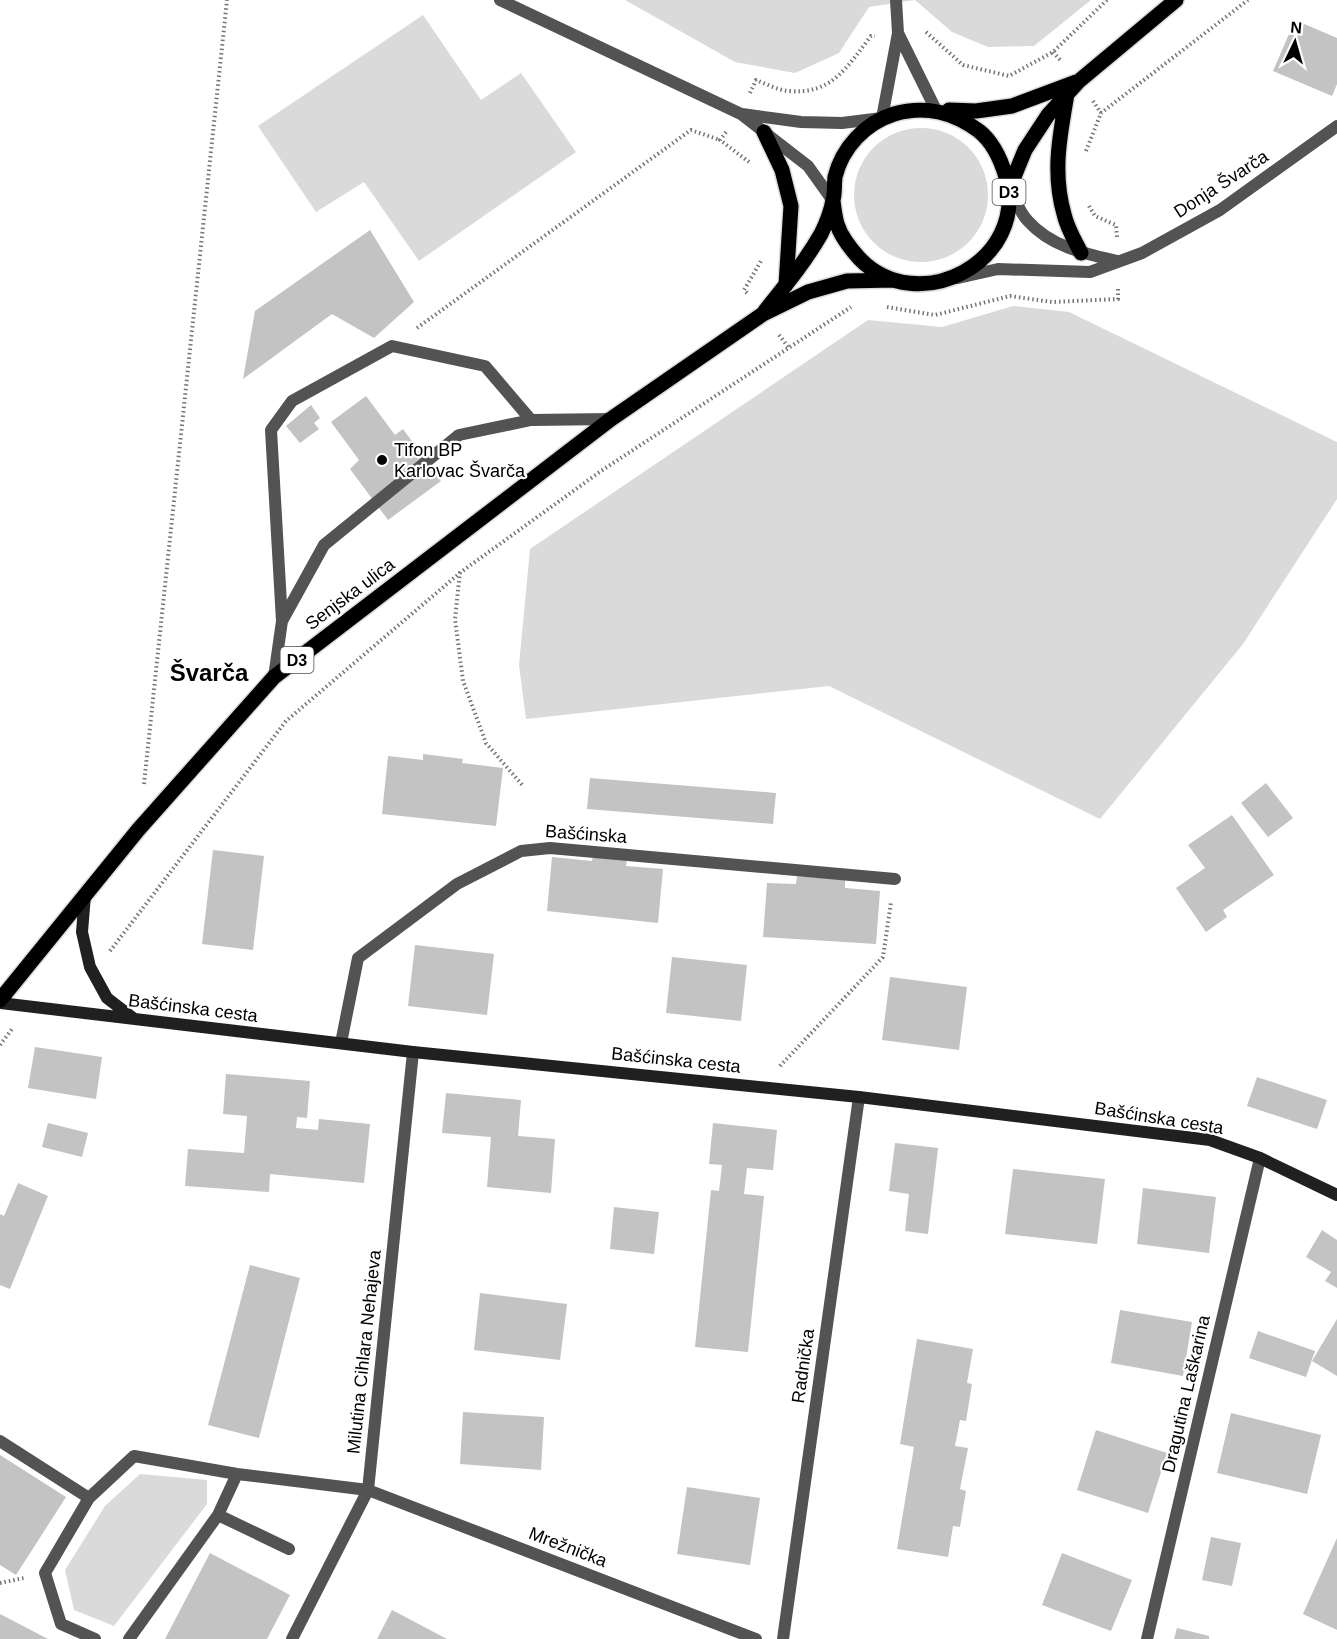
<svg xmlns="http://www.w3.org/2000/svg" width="1337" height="1639" viewBox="0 0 1337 1639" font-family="Helvetica,sans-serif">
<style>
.green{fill:#dadada}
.building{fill:#c3c3c3}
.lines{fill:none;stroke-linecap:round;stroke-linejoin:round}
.primary-casing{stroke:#dbdbdb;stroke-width:18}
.path{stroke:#757575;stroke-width:4;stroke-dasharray:1.5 3;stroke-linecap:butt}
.lane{stroke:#535353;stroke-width:12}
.street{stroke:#535353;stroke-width:12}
.secondary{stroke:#202020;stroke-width:12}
.primary{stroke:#000;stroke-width:15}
.poi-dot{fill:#000;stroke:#fff;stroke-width:2}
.labels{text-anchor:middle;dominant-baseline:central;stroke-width:4.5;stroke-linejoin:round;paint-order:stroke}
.shield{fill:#fff;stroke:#4c4c4c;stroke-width:1.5}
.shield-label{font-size:16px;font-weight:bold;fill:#000}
.street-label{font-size:18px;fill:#000;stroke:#fff}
.poi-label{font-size:18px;fill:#000;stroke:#fff;text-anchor:start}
.district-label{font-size:24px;font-weight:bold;fill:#000;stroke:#fff}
</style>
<rect width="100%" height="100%" fill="#fff"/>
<path class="green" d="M625,0H1091L1034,46L988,47L952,32L915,0L869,7L839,53L795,73L735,62Z
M423,15L481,100L521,73L576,152L419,261L364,182L316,212L258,126Z
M854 195a67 67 0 1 1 134 0a67 67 0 1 1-134 0Z
M1013,306L1069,312L1337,442V499L1243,644L1100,819L829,686L526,719L519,665L530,549L868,320L942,327Z
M140,1474L207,1480V1504L114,1626L74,1610L65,1570L105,1506Z"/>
<path class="building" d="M1295,20L1337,38V84L1332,96L1273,71Z
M370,230L414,302L374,338L332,314L243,379L255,311Z
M366,396L395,435L403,429L441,481L388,520L350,469L359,460L331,422Z
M311,405L320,418L314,423L319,429L300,443L286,426Z
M423,754L463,759L462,763L503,768L496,826L382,814L388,756L423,760Z
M590,778L776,793L773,824L587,809Z
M1266,783L1293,818L1268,837L1241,803Z
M1232,815L1274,875L1223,910L1227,917L1206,932L1176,888L1205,868L1188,845Z
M213,850L264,856L253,950L202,944Z
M593,856L627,859L626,866L663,869L658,923L547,911L552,857L592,861Z
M797,876L845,880V888L880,891L876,944L763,937L767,883L796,884Z
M415,945L494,954L487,1015L408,1006Z
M672,957L747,965L741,1021L666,1013Z
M890,977L967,987L959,1050L882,1040Z
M35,1047L102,1057L96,1099L28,1088Z
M226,1074L310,1081L307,1118L297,1117L296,1128L318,1130L319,1119L370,1124L364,1183L270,1174L269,1192L185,1186L188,1149L244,1153L247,1116L223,1114Z
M1257,1077L1327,1100L1317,1129L1247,1106Z
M446,1093L521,1100L518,1136L555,1139L551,1193L487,1187L491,1137L442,1133Z
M48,1123L88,1133L82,1157L42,1147Z
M713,1123L777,1130L773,1170L747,1168L744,1194L764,1196L748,1352L695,1347L711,1190L719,1191L722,1165L709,1164Z
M895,1143L938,1148L928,1234L905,1231L909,1194L889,1191Z
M1013,1169L1105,1179L1097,1244L1005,1234Z
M18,1183L48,1196L10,1289L0,1285V1214L4,1216Z
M1143,1188L1216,1197L1209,1253L1137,1244Z
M614,1207L659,1212L654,1254L610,1249Z
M1322,1230L1337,1240V1288L1325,1281L1331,1272L1306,1257Z
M250,1265L300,1278L259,1438L208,1425Z
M480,1293L567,1304L560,1360L474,1350Z
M1120,1310L1192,1322L1183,1376L1111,1363Z
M1337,1319V1376L1312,1361Z
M1258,1331L1315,1351L1306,1377L1249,1358Z
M917,1339L973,1349L967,1383L972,1384L966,1421L960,1420L955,1446L968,1448L960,1489L966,1491L960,1527L953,1526L948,1557L897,1549L914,1447L900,1444Z
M463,1412L544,1417L541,1470L460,1464Z
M1231,1413L1321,1435L1307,1494L1217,1473Z
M1096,1430L1167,1453L1148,1513L1077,1490Z
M0,1455L66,1497L16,1575L0,1565Z
M687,1487L760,1498L750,1565L677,1554Z
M1211,1537L1241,1543L1232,1586L1202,1580Z
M1337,1538V1630L1303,1614Z
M210,1553L290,1595L267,1639H165Z
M1062,1553L1132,1580L1111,1631L1042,1605Z
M392,1610L447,1639H377Z
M0,1614L48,1639H0Z
M1177,1628L1209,1636V1639H1174Z"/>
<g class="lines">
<g class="primary-casing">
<path id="primary" d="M1067,94C1060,135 1052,172 1064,214C1067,228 1075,241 1081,253
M949,110L976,111L1012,106L1076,82
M764,132L782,170L791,206L786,285
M1009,189L1025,150L1048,115L1079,81L1176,0
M765,311C785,286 805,262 821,234C826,224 831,211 833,200C835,193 834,185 835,177C842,148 865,123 894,114C926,105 953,112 979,131C993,142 1001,160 1006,177C1029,261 918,320 859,258C850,248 841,237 837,224C835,217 834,209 833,201
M0,1000L138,830L274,677L611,419L763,314L808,292L847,281L893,280"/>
</g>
<path class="path" d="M926,32L963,65L1009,76L1053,52L1107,0
M1053,52L1062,62
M750,93L756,80C766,84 778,90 788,91C832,95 847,67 871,36H875
M1093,101L1101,113
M726,132L720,140L749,162
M1086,151L1101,113L1248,0
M1089,206L1095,216L1116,225L1117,237
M747,293L744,290L761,261
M887,307L935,315L1010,296L1052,302L1118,299V286
M417,328L691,130L720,140
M779,335L789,348
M460,572L455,619L463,681L486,743L524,787
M144,784L227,0
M110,951L286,721L461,572L601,471L851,307
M0,1045L12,1029
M780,1066L883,957L891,902
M0,1583L24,1578"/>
<path class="lane" d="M282,621L324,545L459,435L531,420L611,419
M274,677L282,621L271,430L292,401L392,346L485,366L531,420
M0,1441L89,1498
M218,1515L289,1549
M95,1639L61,1624L45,1573L89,1498L134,1456L237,1474L368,1490
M129,1639L218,1515L237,1474"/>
<path class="street" d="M500,0L741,114L808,166L833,201
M898,33L936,110
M742,114L801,122L842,123L882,118L898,33L896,0
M1009,189C1015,199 1020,213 1028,221C1051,247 1086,254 1117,261
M958,278L998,269L1090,272L1142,253L1220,210L1337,126
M341,1043L358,958L457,884L521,851L550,848L895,879
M368,1490L756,1639
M292,1639L368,1490L413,1052
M783,1639L859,1097
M1147,1639L1260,1158"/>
<path class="secondary" d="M85,895L82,932L90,967L107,998L133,1018
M0,1003L413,1052L859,1097L1210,1140L1260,1158L1337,1195"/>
<use href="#primary" class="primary"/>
</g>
<circle class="poi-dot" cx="382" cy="460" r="6"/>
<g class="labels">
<g class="shield">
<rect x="992.5" y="179" width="33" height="26" rx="4.5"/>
<rect x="280.5" y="647" width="33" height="26" rx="4.5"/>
</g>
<g class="shield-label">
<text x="1009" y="192">D3</text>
<text x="297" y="660">D3</text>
</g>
<g class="street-label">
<text transform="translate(1221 184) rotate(-33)">Donja Švarča</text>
<text transform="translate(350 594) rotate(-37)">Senjska ulica</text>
<text transform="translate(586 834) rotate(4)">Bašćinska</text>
<text transform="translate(193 1008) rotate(7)">Bašćinska cesta</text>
<text transform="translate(676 1060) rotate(6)">Bašćinska cesta</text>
<text transform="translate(1159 1118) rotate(9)">Bašćinska cesta</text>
<text transform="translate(364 1352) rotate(-84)">Milutina Cihlara Nehajeva</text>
<text transform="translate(803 1366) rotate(-82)">Radnička</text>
<text transform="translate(1186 1394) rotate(-77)">Dragutina Laškarina</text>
<text transform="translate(568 1547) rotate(21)">Mrežnička</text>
</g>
<g class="poi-label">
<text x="394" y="450">Tifon BP<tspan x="394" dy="21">Karlovac Švarča</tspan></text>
</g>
<g class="district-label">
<text x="209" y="672">Švarča</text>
</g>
</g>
<g transform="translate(1295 42) rotate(5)" stroke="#ffffff" stroke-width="4.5" paint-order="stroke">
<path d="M0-4.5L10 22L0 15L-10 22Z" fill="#000000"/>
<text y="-9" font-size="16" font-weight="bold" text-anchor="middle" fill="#000000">N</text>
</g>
</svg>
